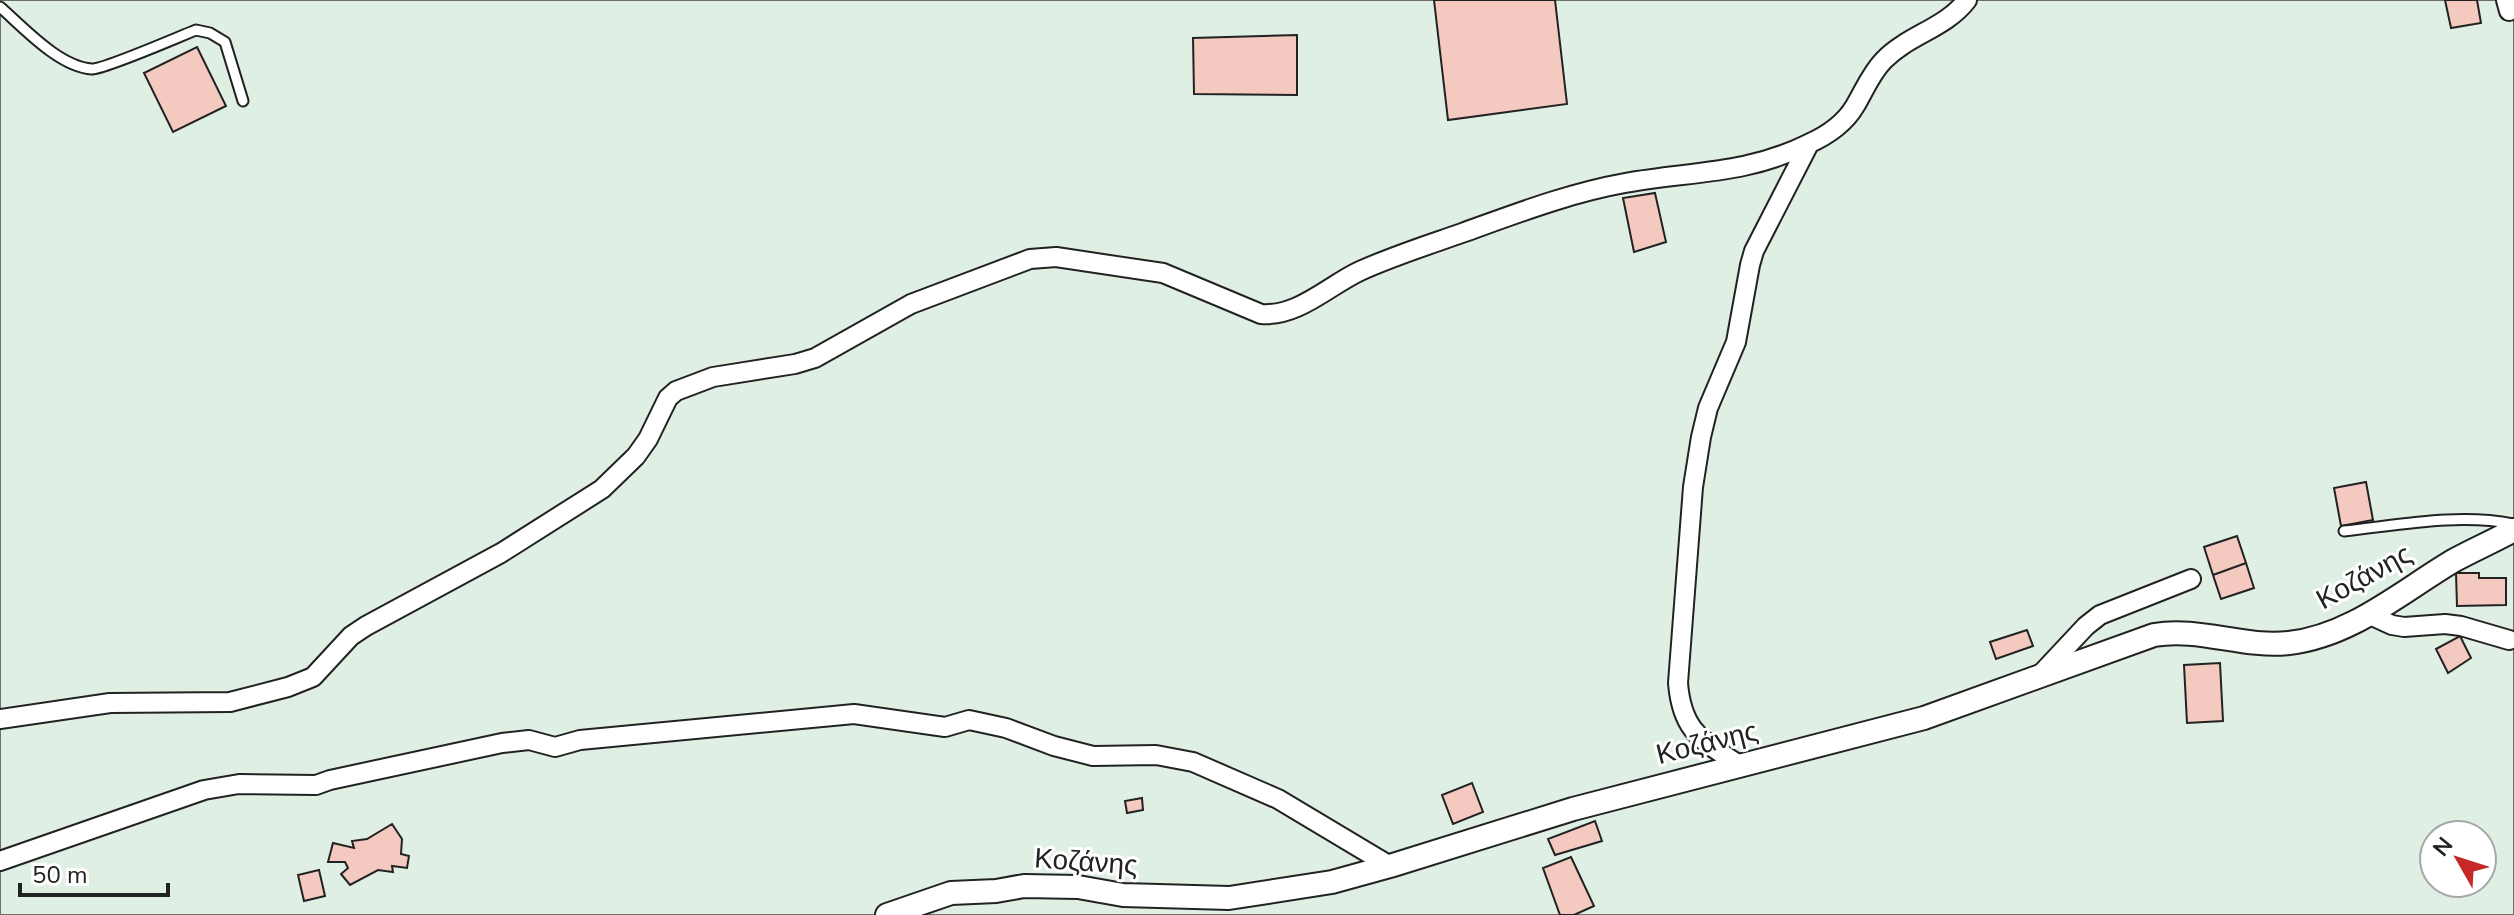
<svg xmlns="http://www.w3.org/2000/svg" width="2514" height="915" viewBox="0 0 2514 915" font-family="'Nunito Sans',sans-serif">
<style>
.green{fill:#e0efe3;stroke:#6f6f6f;stroke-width:2;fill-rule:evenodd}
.building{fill:#f3c9c0;stroke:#222;stroke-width:2}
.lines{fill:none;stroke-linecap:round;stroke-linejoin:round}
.service-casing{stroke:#222;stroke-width:13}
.minor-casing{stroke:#222;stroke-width:22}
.tertiary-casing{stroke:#222;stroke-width:26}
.service{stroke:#fff;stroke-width:9}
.minor{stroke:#fff;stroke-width:18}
.tertiary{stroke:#fff;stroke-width:22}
.labels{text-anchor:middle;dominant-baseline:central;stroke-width:6;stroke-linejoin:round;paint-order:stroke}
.street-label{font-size:28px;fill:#222;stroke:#fff}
</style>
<rect width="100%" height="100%" fill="#fff"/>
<path class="green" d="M0,0H2514V915H0ZM2434,835H2482V883H2434Z"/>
<path class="building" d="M1434,0H1555L1567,104L1448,120Z
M2445,0H2477L2481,23L2451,28Z
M1297,35V95L1194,94L1193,38Z
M197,47L226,106L173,132L144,73Z
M1655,193L1666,242L1634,252L1623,198Z
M2366,482L2373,520L2341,526L2334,488Z
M2237,536L2246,563L2213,575L2204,547Z
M2246,563L2254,588L2221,599L2213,575Z
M2456,573H2479V578H2506V605L2457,606Z
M2027,630L2033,646L1996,659L1990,642Z
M2460,636L2471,658L2448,673L2436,649Z
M2220,663L2223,721L2187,723L2184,665Z
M1472,783L1483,812L1453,824L1442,795Z
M1142,798L1143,810L1127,813L1125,801Z
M1595,821L1602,841L1555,855L1548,839Z
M392,824L402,839L401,854L409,856L407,868L392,866L393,872L378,870L350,885L341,874L348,868L345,862H328L333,843L354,848L352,841L367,839Z
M1571,857L1594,906L1574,915H1560L1543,868Z
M319,870L325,896L304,901L298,875Z"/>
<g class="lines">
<g class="service-casing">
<path id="service" d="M0,7C23,27 59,67 92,69C105,69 178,37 196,30L210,33L225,42L243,101
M2344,531C2400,525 2458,513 2514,524"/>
</g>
<g class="minor-casing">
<path id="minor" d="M2506,0L2509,11
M2368,614L2392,625L2404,627L2445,624L2461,626L2509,640
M2041,674L2086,626L2100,615L2191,579
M0,719L110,703L230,702L288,687L313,677L351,636L366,626L501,553L602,489L636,456L648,439L668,398L676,391L713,377L795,364L815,358L911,304L1030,259L1056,257L1163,273L1261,314C1298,317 1328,286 1360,271C1393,256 1428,245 1462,233C1515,214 1569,193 1625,183C1691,171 1745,175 1808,144C1826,136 1845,123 1855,106C1864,91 1871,73 1884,60C1908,35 1946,28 1967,0
M1739,765C1702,740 1682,732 1678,683L1693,487L1701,437L1708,408L1736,342L1750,265L1754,251L1809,144
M0,861L204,790L239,784L316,785L330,780L502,743L529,740L555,747L580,740L854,714L945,727L969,720L1006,728L1054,746L1093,756L1156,755L1193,762L1278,799L1390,866"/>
</g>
<g class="tertiary-casing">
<path id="tertiary" d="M887,915L951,893L996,891L1024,886L1078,887L1123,895L1229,898L1332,882L1390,866L1573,809L1924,718L2154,635C2199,627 2243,648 2289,643C2351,636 2401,592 2453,561C2473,550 2494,541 2514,530"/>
</g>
<use href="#service" class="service"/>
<use href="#minor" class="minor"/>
<use href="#tertiary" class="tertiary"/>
</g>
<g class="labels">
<g class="street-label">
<text transform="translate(2364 577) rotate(-29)">Κοζάνης</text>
<text transform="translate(1707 743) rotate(-14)">Κοζάνης</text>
<text transform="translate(1086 862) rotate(4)">Κοζάνης</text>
</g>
</g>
<g transform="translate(2458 859) rotate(309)"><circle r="38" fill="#ffffff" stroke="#a7a7a7" stroke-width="2"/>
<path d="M0-6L14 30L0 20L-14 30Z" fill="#c62828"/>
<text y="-12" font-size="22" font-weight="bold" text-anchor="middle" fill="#222222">N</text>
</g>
<path d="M20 883v12h148v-12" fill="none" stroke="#222222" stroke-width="4"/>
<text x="32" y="883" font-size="24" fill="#222222" stroke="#ffffff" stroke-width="6" paint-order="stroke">50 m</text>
</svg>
